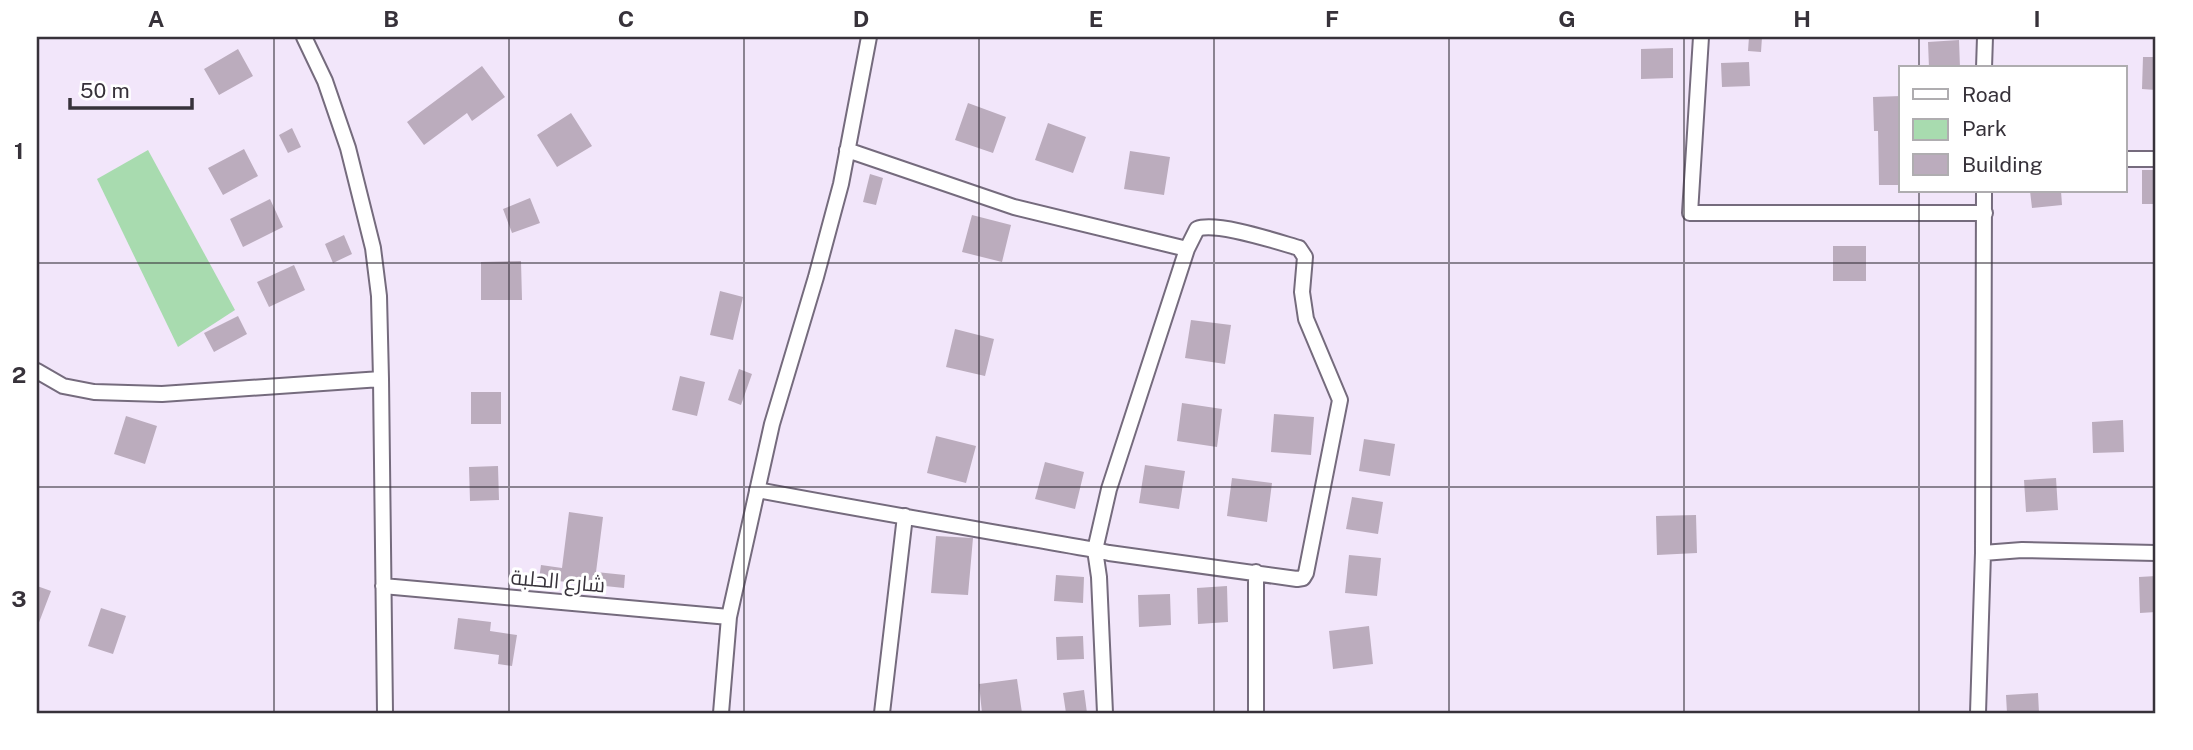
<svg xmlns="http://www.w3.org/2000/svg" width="2193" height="750" viewBox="0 0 2193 750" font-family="'Public Sans',Cairo,sans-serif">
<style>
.green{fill:#a8dbaf}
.building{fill:#bbacbd}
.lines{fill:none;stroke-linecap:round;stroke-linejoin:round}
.minor-casing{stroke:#756b7d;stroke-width:18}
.minor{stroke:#fff;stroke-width:14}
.grid{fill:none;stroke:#37323a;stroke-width:2;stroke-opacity:0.55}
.labels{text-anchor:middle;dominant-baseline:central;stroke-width:6;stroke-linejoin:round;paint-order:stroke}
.street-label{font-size:21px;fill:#37323a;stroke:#fff}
.neatline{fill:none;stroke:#37323a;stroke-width:2.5}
.grid-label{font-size:23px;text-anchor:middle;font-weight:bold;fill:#37323a}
</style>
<rect width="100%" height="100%" fill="#f2e6fa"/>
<path class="green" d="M148,150L235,310L178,347L97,179Z"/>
<path class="building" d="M1749,37H1762L1761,52L1748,51Z
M1959,40L1960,68H1929L1928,42Z
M1673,48V78L1641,79V49Z
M238,49L253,76L219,95L204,69Z
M2143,57H2156V90L2142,89Z
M1749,62L1750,86L1722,87L1721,63Z
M482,66L505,97L472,121L467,113L424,145L407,122Z
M1901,96V185H1879L1878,131H1874L1873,97Z
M968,103L1006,117L993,153L955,140Z
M571,113L592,146L557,167L537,135Z
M1048,123L1086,137L1073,173L1035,160Z
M292,128L301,147L288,153L279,135Z
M244,149L258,176L223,195L208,168Z
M1130,151L1170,157L1164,195L1124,189Z
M2142,170H2156V204H2142Z
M870,174L883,178L876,205L863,202Z
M2030,191H2061L2062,205L2032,208Z
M530,198L540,223L512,233L503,209Z
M270,199L283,227L243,247L230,219Z
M972,215L1011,225L1002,262L962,252Z
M344,235L352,254L333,263L325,244Z
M1833,246H1866V281H1833Z
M521,261L522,300H481V262Z
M294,265L305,290L269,307L257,282Z
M720,291L743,297L733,340L710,335Z
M238,316L247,334L214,352L204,333Z
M1191,320L1231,325L1225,364L1185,358Z
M955,329L994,339L985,376L946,367Z
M739,369L752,374L741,405L728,400Z
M680,376L705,382L697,416L672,410Z
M471,392H501V424H471Z
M1182,403L1222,409L1217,447L1177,441Z
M1274,414L1314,417L1311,455L1271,452Z
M126,416L157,426L145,464L114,454Z
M2123,420L2124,452L2093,453L2092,422Z
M936,436L976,446L966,483L927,473Z
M1364,439L1395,444L1390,476L1359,471Z
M1045,462L1084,472L1075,509L1035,499Z
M1145,465L1185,471L1179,509L1139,503Z
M498,466L499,500L470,501L469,467Z
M1232,478L1272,483L1267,522L1227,516Z
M2056,478L2058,510L2026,512L2024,480Z
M1352,497L1383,502L1378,534L1346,529Z
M569,512L603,517L596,572L625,575L624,588L539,579L541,565L562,568Z
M1696,515L1697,553L1657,555L1656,516Z
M936,536L973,538L968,595L931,593Z
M1349,555L1381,558L1377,596L1345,593Z
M1056,575L1084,577L1083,603L1054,601Z
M2156,576V612L2140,613L2139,577Z
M37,586L51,591L38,625H37Z
M1227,586L1228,622L1198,624L1197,588Z
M1170,594L1171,625L1139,627L1138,595Z
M101,608L126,616L113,654L88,646Z
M458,618L491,622L490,631L517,635L512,666L498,664L499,655L454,649Z
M1369,626L1373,664L1333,669L1329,631Z
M1083,636L1084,659L1057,660L1056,637Z
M1017,679L1022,713H982L979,684Z
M1084,690L1087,713H1066L1063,693Z
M2038,693L2039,713H2007L2006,695Z"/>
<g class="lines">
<g class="minor-casing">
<path id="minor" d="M304,37L325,81L348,148L373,248L379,296L381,379L385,713
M1701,37L1690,213H1985
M1984,68L1985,37
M847,150L1014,207L1187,249
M2125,159H2156
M37,371L63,386L94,392L162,394L381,379
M757,490C869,511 982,530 1095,550L1109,553L1297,579L1303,578L1306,573L1340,400L1306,319L1302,292L1305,257L1299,248C1278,242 1216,221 1197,229L1187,249L1109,489L1095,550L1099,577L1105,713
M1983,553L2022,550L2156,553
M383,586L729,617
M721,713L729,617L772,424L816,277L841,184L869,37
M882,713L905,516
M1256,713V572
M1978,713L1983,553L1984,191"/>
</g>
<use href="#minor" class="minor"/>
</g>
<path class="grid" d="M274,37V713M509,37V713M744,37V713M979,37V713M1214,37V713M1449,37V713M1684,37V713M1919,37V68M1919,191V713M37,263H2156M37,487H2156"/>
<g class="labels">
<g class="street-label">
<text transform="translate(558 581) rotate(5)">شارع الحلبة</text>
</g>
</g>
<rect width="2193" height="750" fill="none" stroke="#ffffff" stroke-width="77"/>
<rect x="1899" y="66" width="228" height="126" fill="#ffffff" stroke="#afadb0" stroke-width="2"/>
<rect x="1913" y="89" width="35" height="10" fill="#ffffff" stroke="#afadb0" stroke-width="2"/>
<text x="1962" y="102" font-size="21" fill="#37323a">Road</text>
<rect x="1913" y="119" width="35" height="21" fill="#a8dbaf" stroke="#afadb0" stroke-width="2"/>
<text x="1962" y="136" font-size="21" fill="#37323a">Park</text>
<rect x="1913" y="154" width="35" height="21" fill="#bbacbd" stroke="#afadb0" stroke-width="2"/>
<text x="1962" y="172" font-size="21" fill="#37323a">Building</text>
<path d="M70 98v10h122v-10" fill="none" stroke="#37323a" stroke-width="3.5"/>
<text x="80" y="98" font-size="21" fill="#37323a" stroke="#ffffff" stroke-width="5" paint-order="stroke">50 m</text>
<rect x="38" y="38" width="2116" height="674" class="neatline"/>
<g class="grid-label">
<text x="156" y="27">A</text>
<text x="391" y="27">B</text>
<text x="626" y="27">C</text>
<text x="861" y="27">D</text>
<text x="1096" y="27">E</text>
<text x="1332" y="27">F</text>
<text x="1567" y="27">G</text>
<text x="1802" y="27">H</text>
<text x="2037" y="27">I</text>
<text x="19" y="159">1</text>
<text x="19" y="383">2</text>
<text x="19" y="607">3</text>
</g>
</svg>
